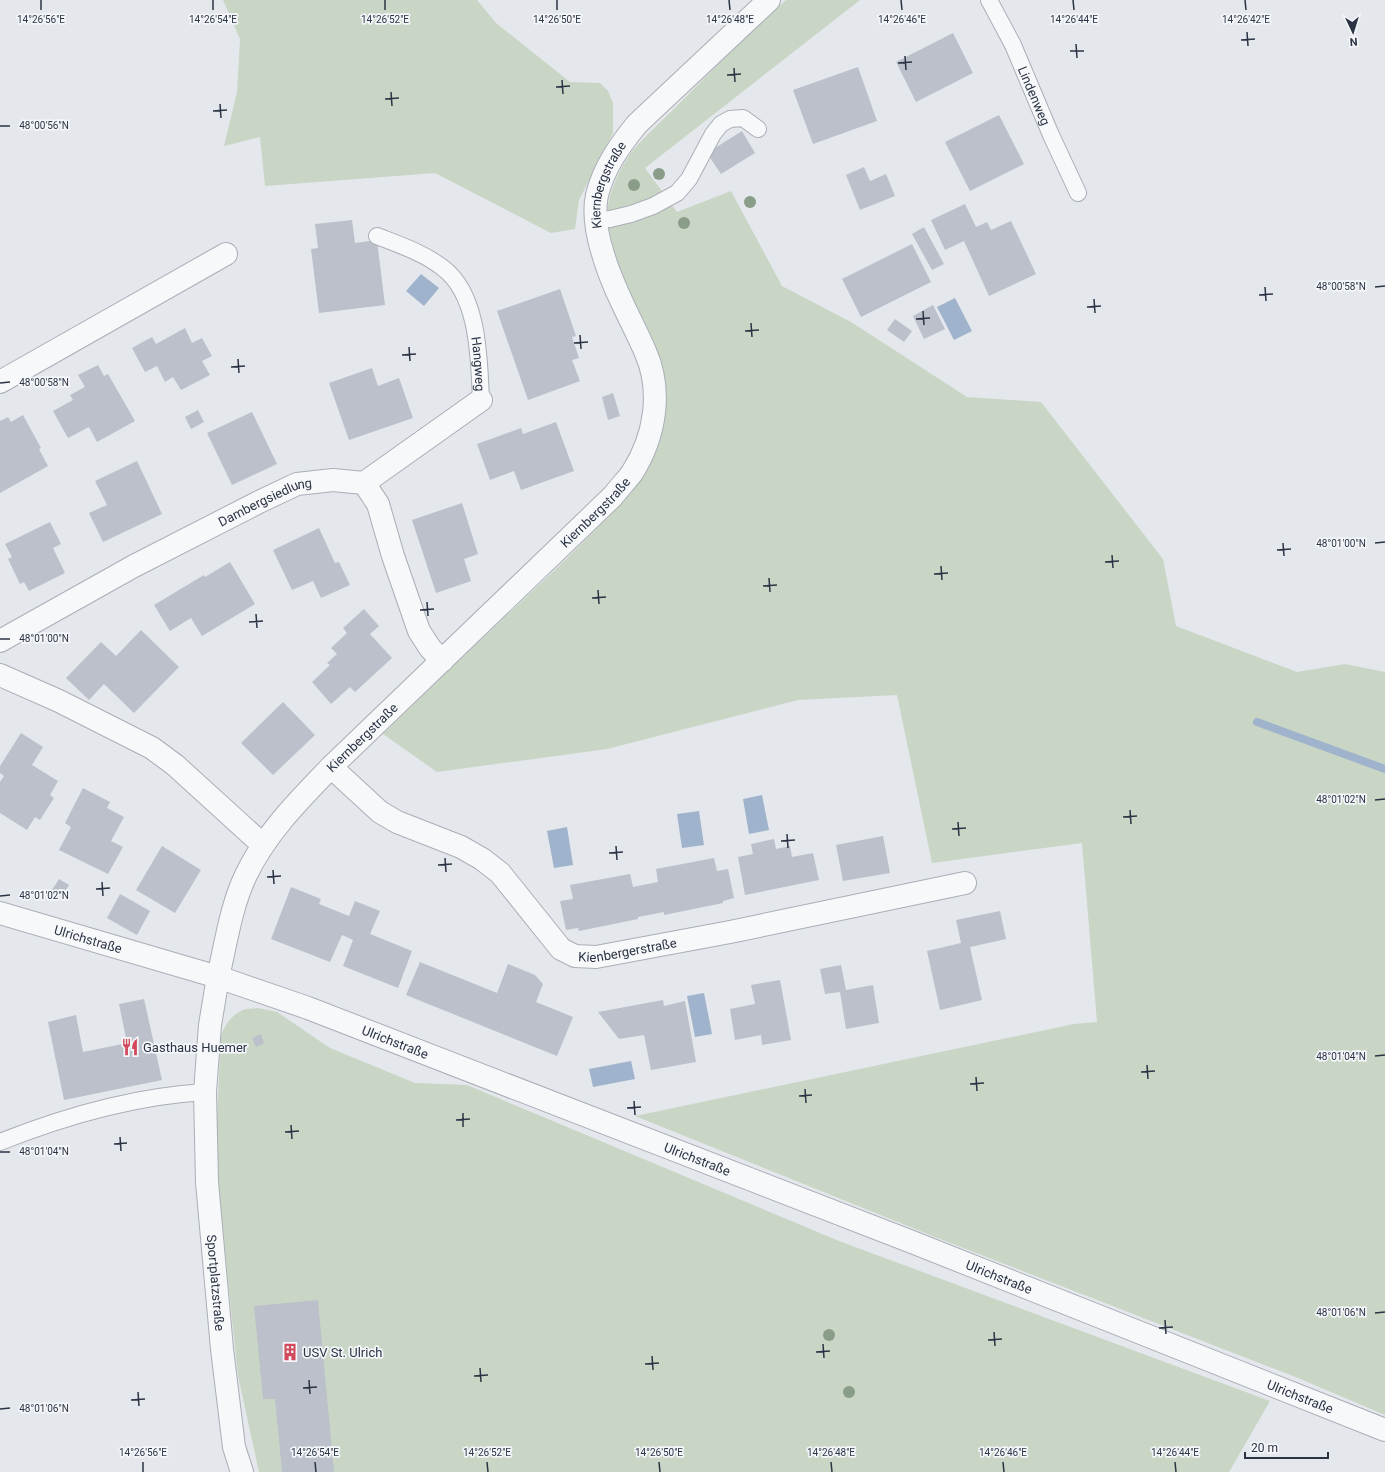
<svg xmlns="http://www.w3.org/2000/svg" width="1385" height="1472" viewBox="0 0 1385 1472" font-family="Roboto,sans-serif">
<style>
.green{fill:#c9d6c5}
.water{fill:#9fb4cc}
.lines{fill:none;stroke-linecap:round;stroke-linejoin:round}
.stream{stroke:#9fb4cc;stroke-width:8}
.building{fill:#bbc0ca}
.service-casing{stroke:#a9aeb7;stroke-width:18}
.minor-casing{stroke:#a9aeb7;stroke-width:24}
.tertiary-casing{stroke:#a9aeb7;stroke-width:24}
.service{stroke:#f7f8fa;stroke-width:16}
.minor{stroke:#f7f8fa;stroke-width:22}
.tertiary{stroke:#f7f8fa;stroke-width:22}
.tree{fill:#899d89}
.ticks{fill:none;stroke:#2b3445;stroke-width:1.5}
.labels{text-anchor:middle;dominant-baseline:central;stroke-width:3.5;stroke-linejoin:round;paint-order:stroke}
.street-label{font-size:13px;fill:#2b3445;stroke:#f4f6f9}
.poi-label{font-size:13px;fill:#2b3445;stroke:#f4f6f9;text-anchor:start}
.ticks-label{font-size:10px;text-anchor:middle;fill:#2b3445;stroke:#f4f6f9;stroke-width:3.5;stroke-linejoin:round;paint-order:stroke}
</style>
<rect width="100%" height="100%" fill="#e4e7ec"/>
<path class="green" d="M223,0H477L496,23L570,82L600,83L608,91L613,103V133L579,200L575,229L551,233L435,173L265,186L260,137L224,146L237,92L240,39Z
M786,0H860L645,168L677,212L731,191L782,286L851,322L967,397L1041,402L1163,559L1176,626L1297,672L1345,664L1385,672V1415L1298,1378L935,1237L635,1116L1074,1024L1097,1022L1082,843L932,863L897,695L798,700L607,749L437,772L383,734C422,696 461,658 501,621C530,593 560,566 588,537C615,510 649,478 660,441C674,395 661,361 642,320C627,287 602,242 608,205C611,187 622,164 633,150C646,135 662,121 676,107C711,70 748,35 786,0Z
M258,1008L277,1012L330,1048L415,1083L467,1085L839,1241L1270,1401L1229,1472H259L238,1376L215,1157L221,1036C224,1026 231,1016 241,1011C246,1008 253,1009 258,1008Z"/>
<path class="water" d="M421,274L439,288L424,306L406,291Z
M955,298L972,331L954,340L937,307Z
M762,795L769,830L749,834L743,799Z
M699,811L704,845L682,848L677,814Z
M567,827L573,865L554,868L547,831Z
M704,993L712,1034L695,1037L687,996Z
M631,1061L635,1079L593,1087L589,1069Z"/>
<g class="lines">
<path class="stream" d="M1257,722L1385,769"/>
</g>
<path class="building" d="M953,33L973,73L916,102L896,62Z
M858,67L877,121L813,144L793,90Z
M999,115L1024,164L970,191L945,142Z
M742,131L755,153L721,174L707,153Z
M864,167L870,181L886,174L895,196L860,210L846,175Z
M965,204L976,227L987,222L991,230L1011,221L1036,274L989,296L964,241L945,250L931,220Z
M352,220L355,243L377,240L385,305L319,313L311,249L318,248L315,224Z
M924,227L944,264L932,270L912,234Z
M912,244L931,282L861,317L842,279Z
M560,289L576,336L572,337L579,358L572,360L580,381L528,400L497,311Z
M933,305L945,329L924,339L913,316Z
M895,319L912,331L904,342L887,330Z
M185,328L192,343L202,338L212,356L202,361L210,375L181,390L173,377L165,382L157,366L145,372L132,348L152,337L156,344Z
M98,365L104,376L108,374L135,421L97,442L89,427L68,438L53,411L73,400L70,395L85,387L78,375Z
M372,368L378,386L399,378L413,418L349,440L329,383Z
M613,393L620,416L608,420L602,397Z
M198,410L204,422L191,429L185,417Z
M252,412L277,464L232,485L207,433Z
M23,415L41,448L39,449L48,466L0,493V421L8,417L11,422Z
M556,422L574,471L521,490L514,471L490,480L477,444L521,428L523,434Z
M137,461L162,514L103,542L89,513L107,505L95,481Z
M462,503L478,554L464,559L471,581L436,593L412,520Z
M50,522L61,544L53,548L65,573L29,591L24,582L20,584L8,559L12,557L5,544Z
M319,528L335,563L339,562L350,585L321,598L313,581L292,590L273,550Z
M230,562L255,604L202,636L191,618L170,631L154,605L204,575L205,577Z
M364,609L379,626L370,634L392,658L355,692L350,687L331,704L312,682L330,665L327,663L337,654L331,648L347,633L343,628Z
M141,630L179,667L134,713L104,684L89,700L66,678L101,642L116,656Z
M283,702L315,735L273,775L241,743Z
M21,733L43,747L32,765L58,781L50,795L54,798L40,820L35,817L27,830L0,813V782L4,776L0,773V766Z
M83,788L110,802L107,808L124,817L111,841L123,847L108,874L59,850L71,827L65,823Z
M883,836L890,873L843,881L836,845Z
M774,839L776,849L790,846L792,857L813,853L819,880L745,895L738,857L753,854L751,844Z
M162,846L201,870L175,913L136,890Z
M714,858L717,871L728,869L734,898L723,901V903L664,915V912L638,917V919L579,931L578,928L566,930L560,901L573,899L570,885L630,874L633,887L658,882L656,869Z
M59,879L69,885L63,895L52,890Z
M291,887L321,899L319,904L349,916L355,901L380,911L370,934L412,951L398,988L343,966L353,940L342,935L330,962L271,939Z
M120,894L150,911L137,935L107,918Z
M1000,911L1006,939L970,947L982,1000L940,1010L927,951L961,943L956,920Z
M420,962L497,993L508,964L535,975L543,984L536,1002L573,1017L557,1056L406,995Z
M841,965L846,990L873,985L879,1023L846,1029L840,992L825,994L820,969Z
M780,980L791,1040L762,1045L761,1035L735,1040L730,1009L755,1004L751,985Z
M144,999L162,1080L64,1100L48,1022L76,1015L83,1052L127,1043L119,1004Z
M663,1000L664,1006L685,1001L696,1062L651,1070L644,1035L619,1039L598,1012Z
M261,1034L264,1043L256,1047L252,1038Z
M318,1300L334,1472H282L275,1399H263L254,1306Z"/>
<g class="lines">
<g class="service-casing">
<g id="service">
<path id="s1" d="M989,0L1013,45L1051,135L1078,193"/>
<path d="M595,220L610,219L631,214L653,206L677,193L689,179L713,134L721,124L730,119L743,118L758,129"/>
<path id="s2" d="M377,236C400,245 424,253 443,268C479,295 479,359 481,400"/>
<path d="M0,1142C63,1117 136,1096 205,1092"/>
</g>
</g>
<g class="minor-casing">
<g id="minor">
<path d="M0,382L226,254"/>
<path d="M364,483L481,400"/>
<path id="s3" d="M0,641L134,566L259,502L297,484L333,480L364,483L378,504L393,556L419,631L430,648L442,661"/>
<path d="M0,675L59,701L152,748L175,765L263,845"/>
<path id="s4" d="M331,767L380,812L397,822L461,847L482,859L500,873L561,949L575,956L596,957L730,932L965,883"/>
<path id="s5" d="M218,977L210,1025L205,1092L207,1182L222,1349L234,1447L242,1472"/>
</g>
</g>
<g class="tertiary-casing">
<g id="tertiary">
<path id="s6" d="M0,913L218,977L308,1008L912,1242L1385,1430"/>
<path id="s7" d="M218,977C226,943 231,906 246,875C266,833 299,800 331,767L613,496C619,488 626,481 632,473C655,437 663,391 645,351C631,319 613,289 603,254C597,235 593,214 597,195C604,167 620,145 637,124L769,0"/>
</g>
</g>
<use href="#service" class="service"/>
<use href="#minor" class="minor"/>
<use href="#tertiary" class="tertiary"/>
</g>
<g class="tree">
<circle cx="659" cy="174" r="6"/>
<circle cx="634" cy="185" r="6"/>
<circle cx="750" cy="202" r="6"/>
<circle cx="684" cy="223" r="6"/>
<circle cx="829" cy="1335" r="6"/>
<circle cx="849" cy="1392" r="6"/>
</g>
<path class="ticks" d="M41,0V10M213,0V10M385,0V10M557,0V10M729,0L730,10M901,0L902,10M1073,0L1074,10M1245,0L1246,10M1247,32L1248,46M1241,40L1255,39M1076,44L1077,58M1070,51H1084M905,56L906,70M898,63L912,62M734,68L735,82M727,75L741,74M562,80L563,94M556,87L570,86M391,92L392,106M385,99L399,98M220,104L221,118M213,111L227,110M0,126H10M1265,287L1266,301M1375,287L1385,286M1259,295L1273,294M1094,299L1095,313M1087,307L1101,306M923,311L924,325M916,319L930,318M751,323L752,337M745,331L759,330M580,335L581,349M574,343L588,342M409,347L410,361M402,355L416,354M238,359L239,373M231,367L245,366M0,383L10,382M1283,543L1284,556M1375,543L1385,542M1277,550L1291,549M1112,555L1113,568M1105,562L1119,561M941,566L942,580M934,574L948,573M769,578L770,592M763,586L777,585M598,590L599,604M592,598L606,597M427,602L428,616M420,610L434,609M256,614L257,628M249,622L263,621M0,639H10M1375,800L1385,799M1130,810L1131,824M1123,817L1137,816M958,822L959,836M952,829L966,828M787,834L788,848M781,841L795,840M616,846L617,860M609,853L623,852M445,858L446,872M438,865L452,864M273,870L274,884M267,877L281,876M102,882L103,896M96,889L110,888M0,896L10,895M1375,1056L1385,1055M1147,1065L1148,1079M1141,1072L1155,1071M976,1077L977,1091M970,1084L984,1083M805,1089L806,1103M799,1096L812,1095M634,1101L635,1115M627,1108L641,1107M463,1113V1127M456,1120L470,1119M291,1125L292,1139M285,1132L299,1131M120,1137L121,1151M114,1144L127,1143M0,1152H10M1375,1313L1385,1312M1165,1320L1166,1334M1159,1328L1173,1327M994,1332L995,1346M988,1340L1002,1339M823,1344L824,1358M816,1352L830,1351M652,1356L653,1370M645,1364L659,1363M480,1368L481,1382M474,1376L488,1375M309,1380L310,1394M303,1388L317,1387M138,1392L139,1406M131,1400L145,1399M0,1409L10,1408M143,1462V1472M315,1462L316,1472M487,1462L488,1472M659,1462L660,1472M831,1462L832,1472M1003,1462L1004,1472M1175,1462L1176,1472"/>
<defs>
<g id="restaurant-bare" transform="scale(1.38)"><path d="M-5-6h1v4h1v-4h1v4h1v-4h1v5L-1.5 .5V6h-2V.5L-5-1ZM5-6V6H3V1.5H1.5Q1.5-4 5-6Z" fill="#d1495b" stroke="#f4f6f9" stroke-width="2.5" paint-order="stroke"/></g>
<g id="building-bare" transform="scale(1.38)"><path d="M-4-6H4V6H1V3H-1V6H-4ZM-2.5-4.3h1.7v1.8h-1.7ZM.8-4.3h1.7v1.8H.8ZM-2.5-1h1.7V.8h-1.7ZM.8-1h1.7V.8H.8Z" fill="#d1495b" stroke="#f4f6f9" stroke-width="2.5" paint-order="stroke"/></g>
</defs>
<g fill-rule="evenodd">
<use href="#restaurant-bare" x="130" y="1047"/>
<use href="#building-bare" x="290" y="1352"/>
</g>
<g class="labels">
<g class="street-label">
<text stroke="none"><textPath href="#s1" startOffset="106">Lindenweg</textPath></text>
<text stroke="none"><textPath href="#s7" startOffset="971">Kiernbergstraße</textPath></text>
<text stroke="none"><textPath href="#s2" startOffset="179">Hangweg</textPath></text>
<text stroke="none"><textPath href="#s3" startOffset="300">Dambergsiedlung</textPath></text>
<text stroke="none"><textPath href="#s7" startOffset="611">Kiernbergstraße</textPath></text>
<text stroke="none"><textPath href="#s7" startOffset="287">Kiernbergstraße</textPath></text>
<text stroke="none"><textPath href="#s6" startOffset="92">Ulrichstraße</textPath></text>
<text stroke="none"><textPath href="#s4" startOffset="368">Kienbergerstraße</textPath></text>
<text stroke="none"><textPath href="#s6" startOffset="416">Ulrichstraße</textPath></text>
<text stroke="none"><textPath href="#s6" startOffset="740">Ulrichstraße</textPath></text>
<text stroke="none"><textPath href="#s6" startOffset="1064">Ulrichstraße</textPath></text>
<text stroke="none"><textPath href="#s5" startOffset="307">Sportplatzstraße</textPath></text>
<text stroke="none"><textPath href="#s6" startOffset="1388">Ulrichstraße</textPath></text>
</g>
<g class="poi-label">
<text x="143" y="1047">Gasthaus Huemer</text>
<text x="303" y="1352">USV St. Ulrich</text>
</g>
</g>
<g class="ticks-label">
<text x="41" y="23">14°26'56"E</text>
<text x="213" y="23">14°26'54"E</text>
<text x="385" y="23">14°26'52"E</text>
<text x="557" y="23">14°26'50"E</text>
<text x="730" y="23">14°26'48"E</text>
<text x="902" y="23">14°26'46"E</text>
<text x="1074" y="23">14°26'44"E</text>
<text x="1246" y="23">14°26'42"E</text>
<text x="44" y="129">48°00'56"N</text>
<text x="1341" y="290">48°00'58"N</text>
<text x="44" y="386">48°00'58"N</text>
<text x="1341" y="547">48°01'00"N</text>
<text x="44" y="642">48°01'00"N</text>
<text x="1341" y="803">48°01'02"N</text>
<text x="44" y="899">48°01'02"N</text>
<text x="1341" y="1060">48°01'04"N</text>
<text x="44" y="1155">48°01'04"N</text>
<text x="1341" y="1316">48°01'06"N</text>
<text x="44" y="1412">48°01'06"N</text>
<text x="143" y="1456">14°26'56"E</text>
<text x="315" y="1456">14°26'54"E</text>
<text x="487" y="1456">14°26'52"E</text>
<text x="659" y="1456">14°26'50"E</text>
<text x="831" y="1456">14°26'48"E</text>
<text x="1003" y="1456">14°26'46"E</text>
<text x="1175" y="1456">14°26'44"E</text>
</g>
<g transform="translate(1353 32) rotate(176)" stroke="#f4f6f9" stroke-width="3" paint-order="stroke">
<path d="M0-3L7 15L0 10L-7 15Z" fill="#2b3445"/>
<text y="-6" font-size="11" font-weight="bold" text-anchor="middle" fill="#2b3445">N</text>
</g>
<path d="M1245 1452v6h83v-6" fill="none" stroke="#2b3445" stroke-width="2"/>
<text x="1251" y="1452" font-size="12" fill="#2b3445" stroke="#f4f6f9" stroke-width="3" paint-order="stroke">20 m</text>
</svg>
